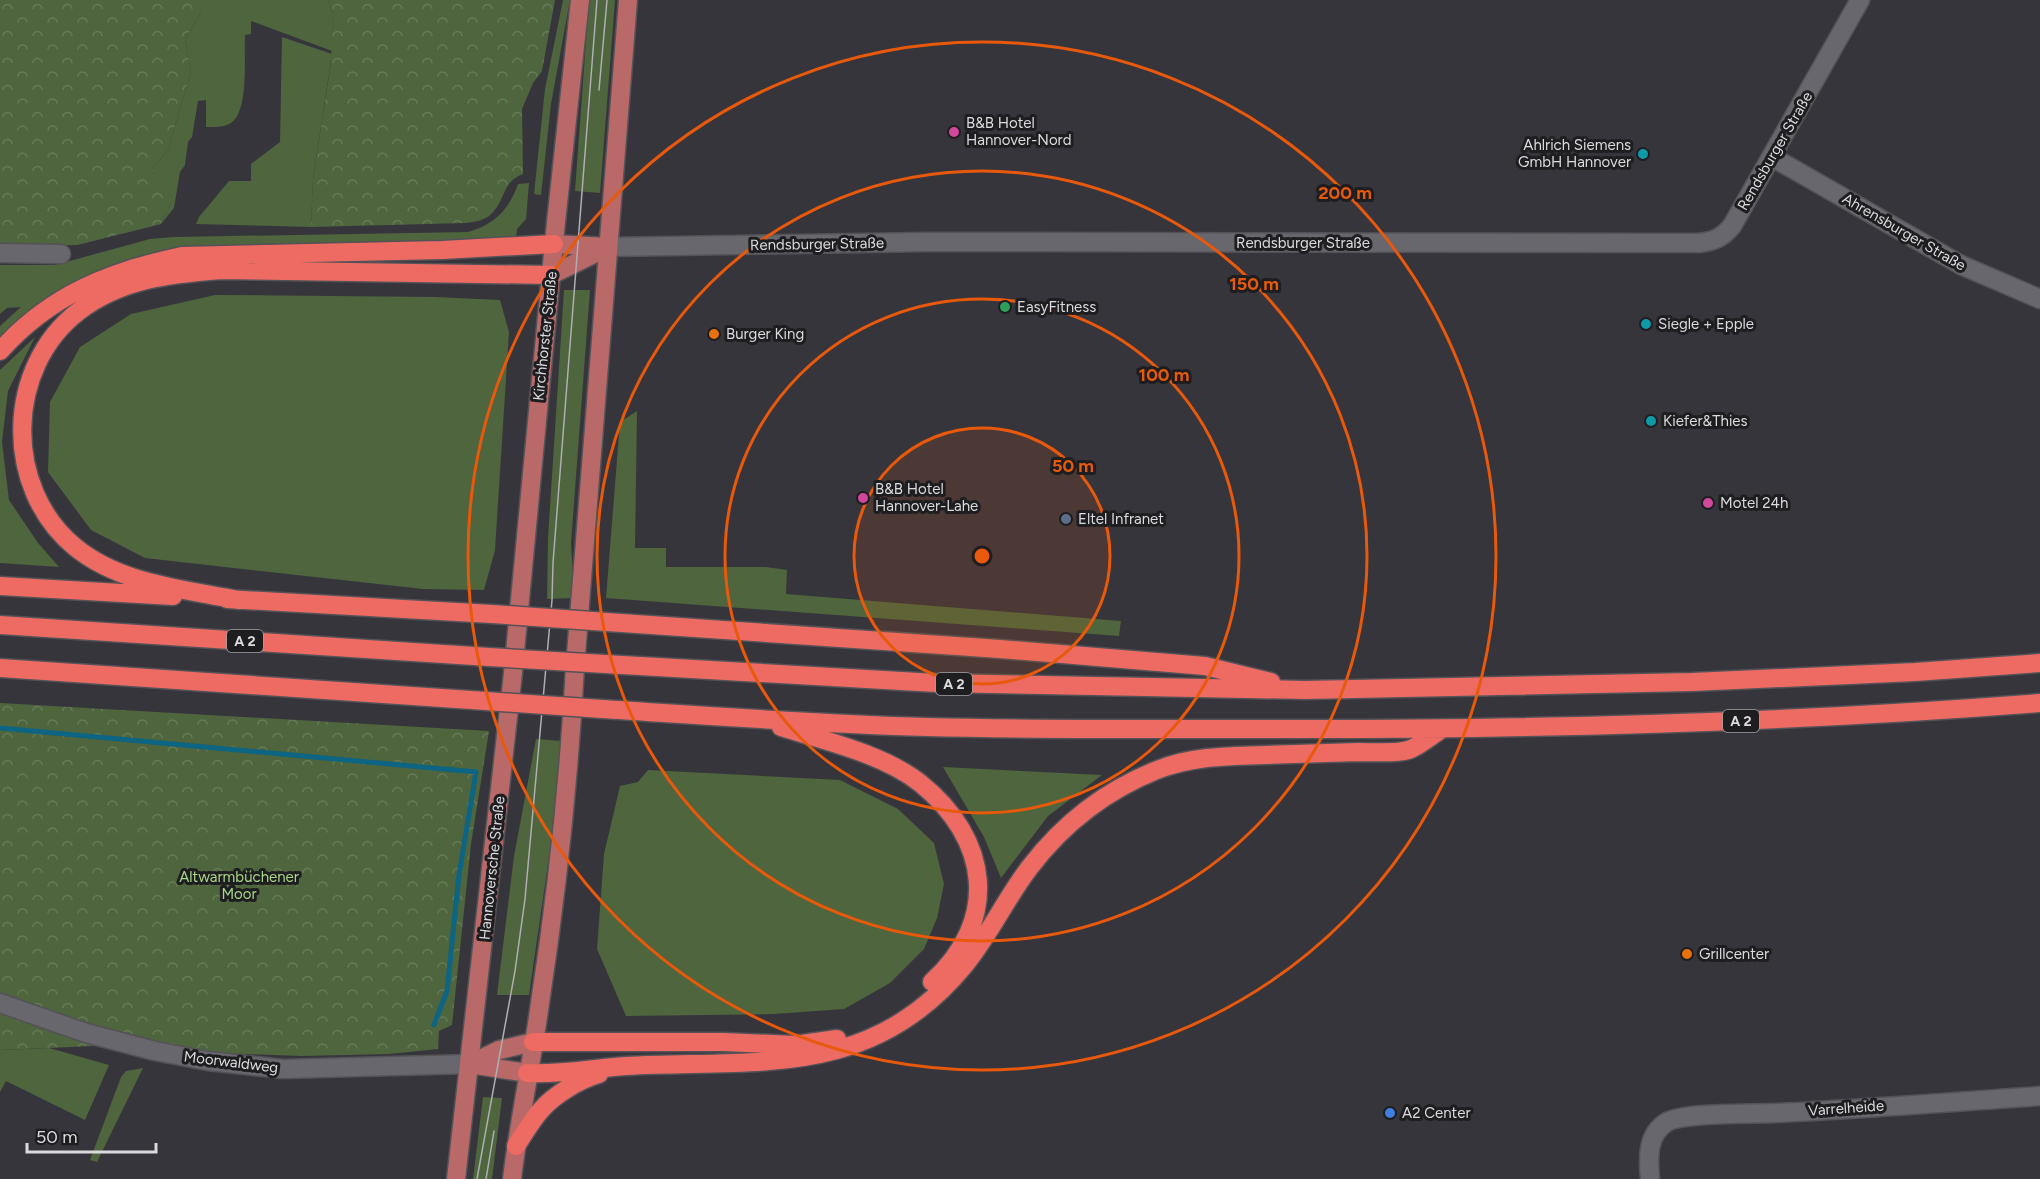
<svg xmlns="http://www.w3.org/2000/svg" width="2040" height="1179" viewBox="0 0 2040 1179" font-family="Figtree,sans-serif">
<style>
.green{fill:#4e653d}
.forest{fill:url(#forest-crowns)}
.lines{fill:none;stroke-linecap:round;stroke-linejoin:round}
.stream{stroke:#0d6583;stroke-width:5}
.minor-casing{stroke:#545257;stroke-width:21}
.major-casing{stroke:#545257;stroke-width:21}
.highway-casing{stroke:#545257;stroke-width:21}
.minor{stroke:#69676e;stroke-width:18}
.major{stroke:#b96968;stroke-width:18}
.highway{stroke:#ee6b64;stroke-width:18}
.tram{stroke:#afaeb3;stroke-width:1.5}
.highway-bridge-casing{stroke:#545257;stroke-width:21;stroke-linecap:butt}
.highway-bridge{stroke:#ee6b64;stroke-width:18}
.ring{fill:none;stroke:#e8590c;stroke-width:3}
.hotel-dot{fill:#d1479c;stroke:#1e1d20;stroke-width:2}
.culture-dot{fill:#0f9aa8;stroke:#1e1d20;stroke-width:2}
.leisure-dot{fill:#2e9e5b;stroke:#1e1d20;stroke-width:2}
.food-dot{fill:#e8710a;stroke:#1e1d20;stroke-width:2}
.service-dot{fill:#5c6f8a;stroke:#1e1d20;stroke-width:2}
.shop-dot{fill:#3f7fe0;stroke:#1e1d20;stroke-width:2}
.labels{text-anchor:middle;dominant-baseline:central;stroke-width:6;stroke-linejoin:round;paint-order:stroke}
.shield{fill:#1e1d20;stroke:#a2a1a5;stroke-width:1.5}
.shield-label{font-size:14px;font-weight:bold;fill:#dbdade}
.poi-label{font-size:15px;fill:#dbdade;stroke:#1e1d20;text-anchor:start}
.street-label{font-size:15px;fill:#dbdade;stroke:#1e1d20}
.park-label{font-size:15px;fill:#a7d685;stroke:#1e1d20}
.centre{fill:#e8590c;stroke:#1e1d20;stroke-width:3}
.ring-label{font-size:18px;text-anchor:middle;font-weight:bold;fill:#e8590c;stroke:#1e1d20;stroke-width:6;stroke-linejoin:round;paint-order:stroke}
</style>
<defs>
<pattern id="forest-crowns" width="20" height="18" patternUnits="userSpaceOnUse" patternTransform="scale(1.5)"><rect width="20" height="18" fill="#4e653d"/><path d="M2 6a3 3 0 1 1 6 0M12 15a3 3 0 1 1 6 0" fill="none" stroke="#677a59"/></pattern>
</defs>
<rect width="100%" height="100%" fill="#37353c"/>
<path class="green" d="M202,0H328L333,13L332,51L251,21V34L245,35C244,56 248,101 236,118C229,128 216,127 206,127V100L198,101L192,137L188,142L185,165L180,172L174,208L161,224L171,203L152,169L168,150L191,72L185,39L202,11Z
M563,0H570L551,104L541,195L534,194L545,89Z
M589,0H615L600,193L575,191Z
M282,37L332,54L313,179L311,227L196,224L199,217L229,181H251V164L280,142Z
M529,183L526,219L517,229L516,237L505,241L141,258C85,273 40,297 0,340V326L21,307L7,308L0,314V265H55L150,239L173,237L468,232C494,225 509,210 518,184Z
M564,290H590L571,543L574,598L547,599L548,538Z
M215,295L435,297L500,300L509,332L495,550L484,590L423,589L145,558L91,530L48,472L50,402L80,347L131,314Z
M35,337L8,391L2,442L9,500L38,543L59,567L0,563V370Z
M637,411L635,548H666V567H766L787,570L786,594L1121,621L1119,636L606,598L620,422Z
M536,739L563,741L550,850L529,995H497L514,856Z
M943,767L1102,775L1048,816L1001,878L984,837Z
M648,770L840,780L898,809L934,843L944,884L937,918L924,949L890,983L844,1009L774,1014L626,1016L597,949L604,854L620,786L638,782Z
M49,1048L109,1065L85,1120L6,1081L0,1092V1050Z
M143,1068L97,1162L90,1160L121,1077L126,1071Z
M483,1097L502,1098L492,1179H473Z"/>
<path class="forest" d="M0,0H202V11L185,39L191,72L168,150L152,169L166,187L171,203L161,224L77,245L0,247Z
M328,0H555L542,71L533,83L522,109L523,174C502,182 506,198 493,212C487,220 475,222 466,223L311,227L313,179L331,62L333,13Z
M0,703L489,731L471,844L452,1025L439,1031L438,1049L389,1054L302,1056L217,1053L163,1043L0,1050Z"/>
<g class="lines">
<path class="stream" d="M0,728L476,772L459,875L447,991L434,1025"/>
<g class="minor-casing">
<path id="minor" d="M1772,157L1961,265L2040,299
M608,247L928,242L1699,243C1714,241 1722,238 1732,226L1860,0
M0,253L61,254
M0,1003L86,1033L155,1051L208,1061L283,1069L470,1064
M1650,1179C1648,1158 1647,1134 1667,1122C1683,1112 1754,1114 1776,1113C1864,1109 1952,1102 2040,1096"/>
</g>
<g class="major-casing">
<path id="major" d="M554,244L607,247
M551,275L608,247
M470,1064L499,1050L533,1042
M470,1064L527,1073
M456,1179L513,673L556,222L580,0
M512,1179C519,1120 532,1062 540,1003C557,892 569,779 575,667L628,0"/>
</g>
<g class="highway-casing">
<path id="highway" d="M0,351C50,295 110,271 182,256L442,250L554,244
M0,586L173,596
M227,599L492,614
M238,600C183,589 120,584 75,547C3,488 5,367 79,311C121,279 170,274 221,270L551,275
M607,622L1000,649L1205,666L1271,682
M0,625L489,657
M605,664L936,683L1305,690L1692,682L1915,672L2040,663
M0,668L486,701
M602,709C711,716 819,724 927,727C1055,730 1183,729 1310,729C1554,729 1797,722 2040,703
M781,727C825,741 883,754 920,783C990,839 1000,920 932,982
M533,1042H723L795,1045L837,1039
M527,1073C561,1075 593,1068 626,1066C756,1059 869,1080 963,967C989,936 1006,898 1030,867C1063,824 1107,790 1157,770C1192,756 1229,756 1265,755C1297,754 1328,753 1359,752C1372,752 1400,754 1411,749C1422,744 1432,735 1442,729
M516,1146C524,1134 532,1120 541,1110C555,1094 579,1080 599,1074"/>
</g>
<use href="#minor" class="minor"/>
<use href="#major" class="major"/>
<use href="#highway" class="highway"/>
<path class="tram" d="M599,90L607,0
M477,1179L515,971L525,899L552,600L553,563L597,0
M486,1179L494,1131"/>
<g class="highway-bridge-casing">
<path id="highway-bridge" d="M492,614L607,622
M489,657L605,664
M486,701L602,709"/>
</g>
<use href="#highway-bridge" class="highway-bridge"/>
</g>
<circle cx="982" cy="556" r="128" fill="#e8590c" fill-opacity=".12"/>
<g class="ring">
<circle cx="982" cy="556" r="128"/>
<circle cx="982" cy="556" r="257"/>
<circle cx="982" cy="556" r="385"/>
<circle cx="982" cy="556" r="514"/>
</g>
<g class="hotel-dot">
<circle cx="954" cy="132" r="6"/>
<circle cx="863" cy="498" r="6"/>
<circle cx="1708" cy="503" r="6"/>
</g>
<g class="culture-dot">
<circle cx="1643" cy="154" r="6"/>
<circle cx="1646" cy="324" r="6"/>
<circle cx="1651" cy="421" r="6"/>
</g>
<circle class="leisure-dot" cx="1005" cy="307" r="6"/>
<g class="food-dot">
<circle cx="714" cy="334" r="6"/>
<circle cx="1687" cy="954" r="6"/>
</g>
<circle class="service-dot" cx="1066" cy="519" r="6"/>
<circle class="shop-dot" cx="1390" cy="1113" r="6"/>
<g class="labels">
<g class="shield">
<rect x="227" y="630" width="36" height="22" rx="4.5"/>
<rect x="936" y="673" width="36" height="22" rx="4.5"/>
<rect x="1723" y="710" width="36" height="22" rx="4.5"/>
</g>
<g class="shield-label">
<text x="245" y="641">A 2</text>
<text x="954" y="684">A 2</text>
<text x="1741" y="721">A 2</text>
</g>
<g class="poi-label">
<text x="966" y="123">B&amp;B Hotel<tspan x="966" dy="17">Hannover-Nord</tspan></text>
<text x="1631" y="145" text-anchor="end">Ahlrich Siemens<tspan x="1631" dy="17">GmbH Hannover</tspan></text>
<text x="1017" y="307">EasyFitness</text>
<text x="1658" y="324">Siegle + Epple</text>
<text x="726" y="334">Burger King</text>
<text x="1663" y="421">Kiefer&amp;Thies</text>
<text x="875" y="489">B&amp;B Hotel<tspan x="875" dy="17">Hannover-Lahe</tspan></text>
<text x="1720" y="503">Motel 24h</text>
<text x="1078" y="519">Eltel Infranet</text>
<text x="1699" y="954">Grillcenter</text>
<text x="1402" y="1113">A2 Center</text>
</g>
<g class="street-label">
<text transform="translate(1775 151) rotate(-60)">Rendsburger Straße</text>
<text transform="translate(1904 232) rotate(30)">Ahrensburger Straße</text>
<text x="1303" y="243">Rendsburger Straße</text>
<text transform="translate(817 244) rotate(-1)">Rendsburger Straße</text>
<text transform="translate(545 336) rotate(-84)">Kirchhorster Straße</text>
<text transform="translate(492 868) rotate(-84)">Hannoversche Straße</text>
<text transform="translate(231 1062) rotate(7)">Moorwaldweg</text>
<text transform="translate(1846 1108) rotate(-4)">Varrelheide</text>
</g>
<g class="park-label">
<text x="239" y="877">Altwarmbüchener<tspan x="239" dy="17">Moor</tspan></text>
</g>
</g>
<circle cx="982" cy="556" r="9" class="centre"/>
<g class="ring-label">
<text x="1345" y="199">200 m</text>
<text x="1254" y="290">150 m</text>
<text x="1164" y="381">100 m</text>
<text x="1073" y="472">50 m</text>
</g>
<path d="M27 1143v9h129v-9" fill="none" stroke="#dbdade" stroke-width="3"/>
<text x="36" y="1143" font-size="18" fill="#dbdade" stroke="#1e1d20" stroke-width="4.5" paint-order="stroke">50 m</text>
</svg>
